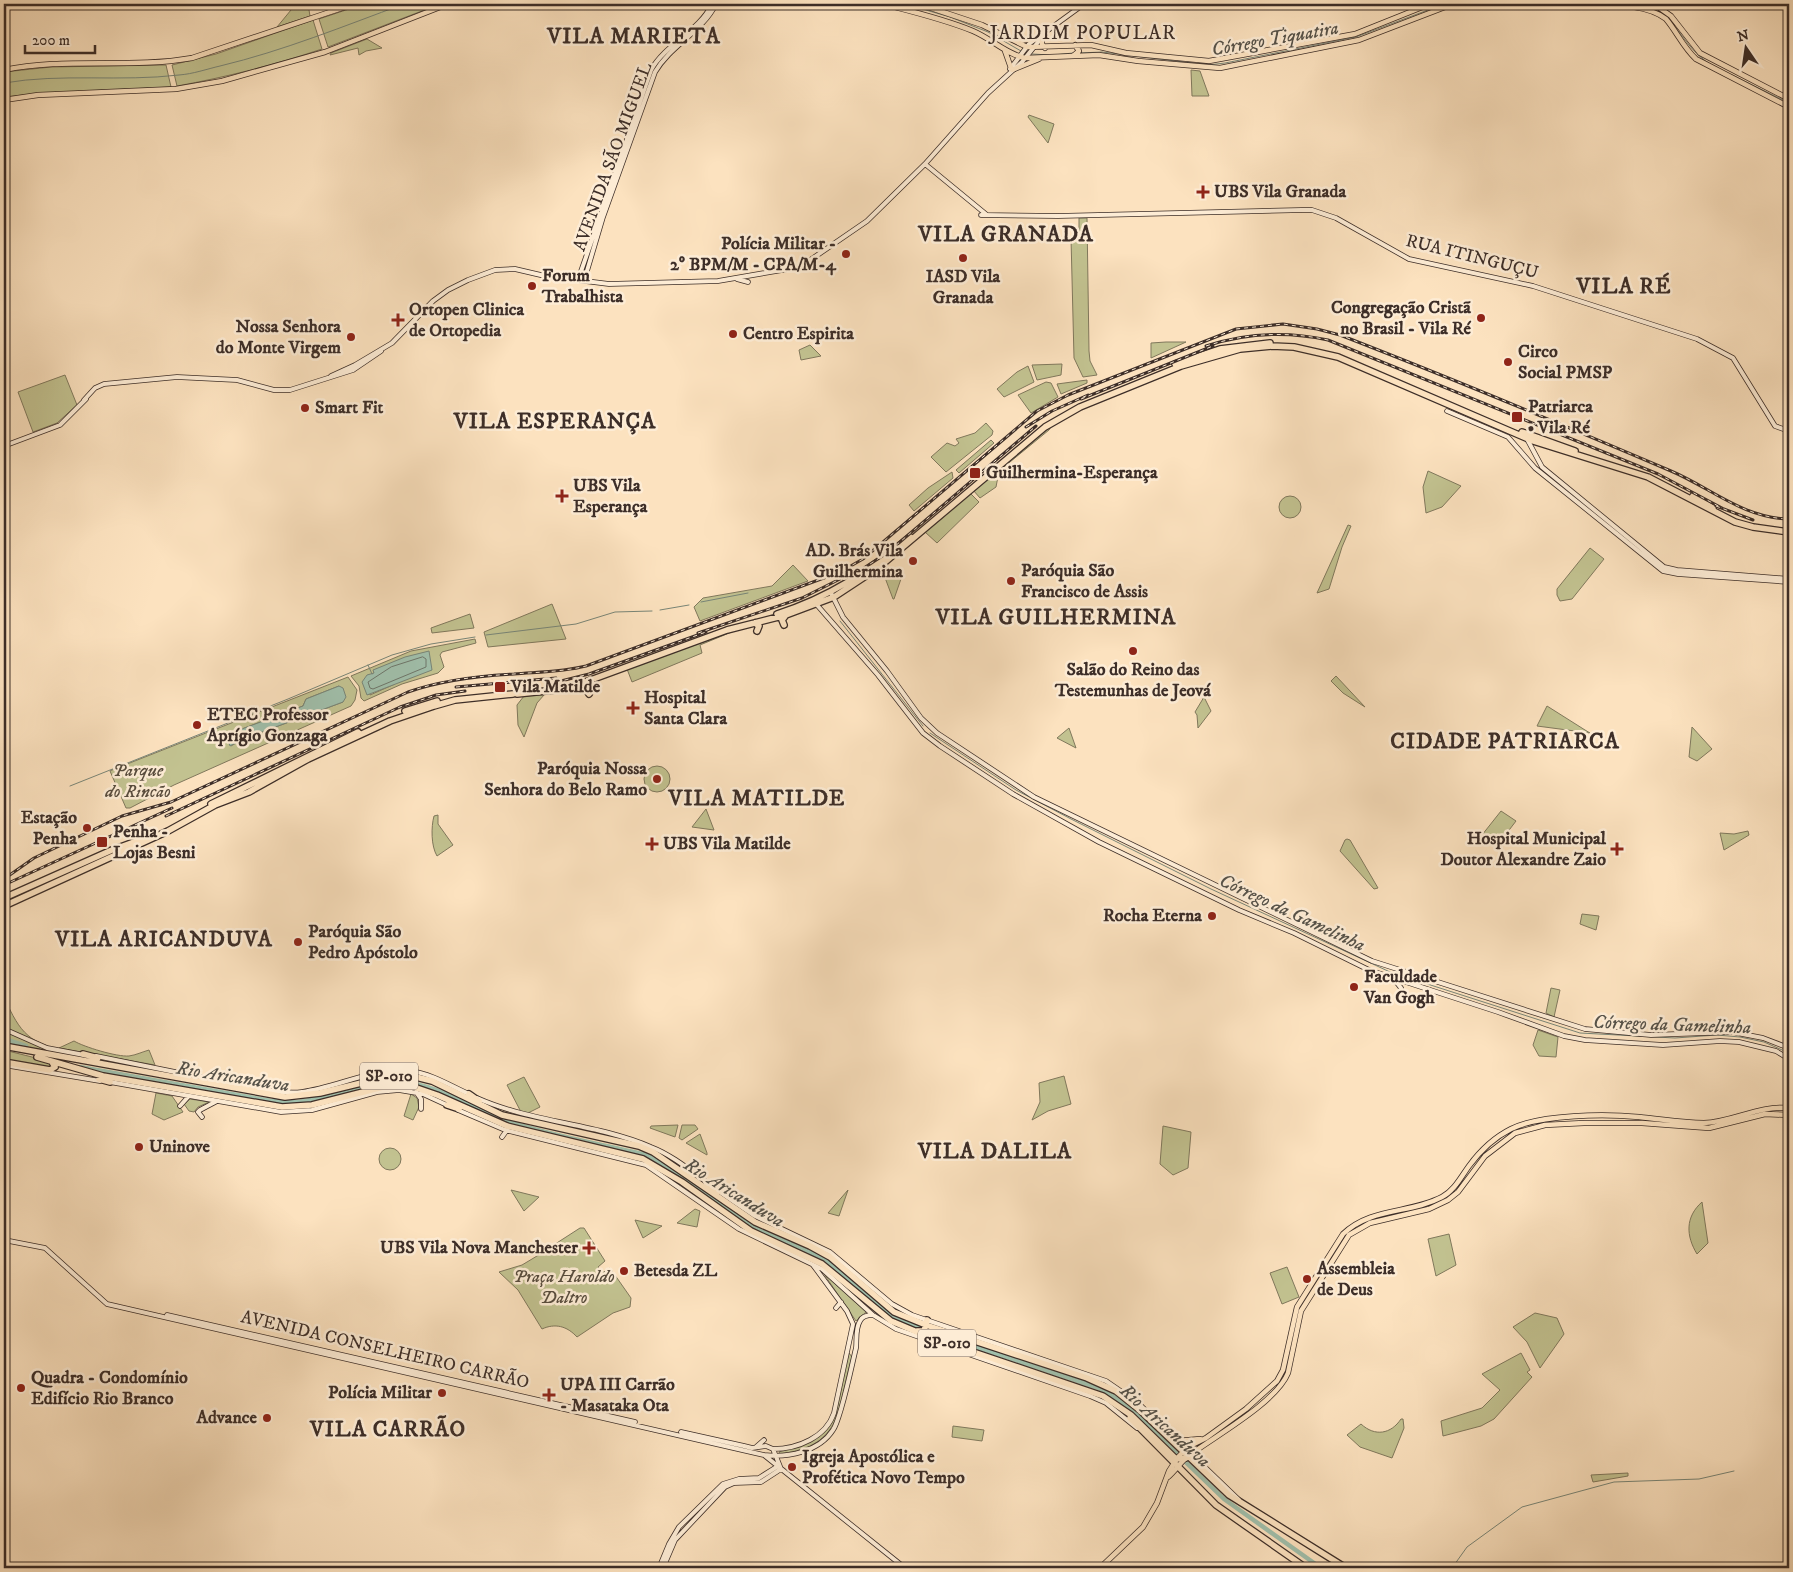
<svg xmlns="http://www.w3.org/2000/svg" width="1793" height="1572" viewBox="0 0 1793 1572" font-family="'IM FELL DW Pica',serif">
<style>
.green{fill:#c2c290;stroke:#80785c;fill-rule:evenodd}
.water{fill:#a0bfab;stroke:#788577}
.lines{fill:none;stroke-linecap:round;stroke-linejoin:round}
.shore{stroke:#6e766a;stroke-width:1}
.stream{stroke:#788577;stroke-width:1}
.river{stroke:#a0bfab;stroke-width:4.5}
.secondary-casing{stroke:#3d2e28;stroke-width:5.5}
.primary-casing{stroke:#3d2e28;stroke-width:6}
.highway-casing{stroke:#3d2e28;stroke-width:8}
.secondary{stroke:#fdecd5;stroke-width:4}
.primary{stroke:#fce2bf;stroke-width:4.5}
.highway{stroke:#fce2bf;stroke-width:5.5}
.rail-casing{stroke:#3d2e28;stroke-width:3}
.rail{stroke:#fdecd5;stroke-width:1;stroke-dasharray:4;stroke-linecap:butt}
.poi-dot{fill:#8f2418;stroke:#fdecd5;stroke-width:2}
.labels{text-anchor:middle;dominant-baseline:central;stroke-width:5;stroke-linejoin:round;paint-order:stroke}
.shield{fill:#fdecd5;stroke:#77675c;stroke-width:1}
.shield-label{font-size:16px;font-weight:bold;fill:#3d2e28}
.street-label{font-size:18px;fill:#3d2e28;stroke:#fdecd5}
.poi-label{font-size:18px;font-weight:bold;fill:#3d2e28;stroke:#fdecd5;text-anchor:start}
.park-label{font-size:18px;font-style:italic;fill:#584c3d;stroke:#fdecd5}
.water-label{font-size:19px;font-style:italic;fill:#565249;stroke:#fdecd5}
.quarter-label{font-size:20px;letter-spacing:1px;fill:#3d2e28;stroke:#fdecd5}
.district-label{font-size:22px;font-weight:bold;letter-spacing:1px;fill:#3d2e28;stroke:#fdecd5}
</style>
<rect width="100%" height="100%" fill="#fce2bf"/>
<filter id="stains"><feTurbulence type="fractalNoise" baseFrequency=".004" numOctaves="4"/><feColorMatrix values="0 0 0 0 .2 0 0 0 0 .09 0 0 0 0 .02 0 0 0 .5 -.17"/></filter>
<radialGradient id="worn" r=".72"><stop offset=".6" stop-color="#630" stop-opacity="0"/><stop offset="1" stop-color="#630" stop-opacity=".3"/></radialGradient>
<path class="green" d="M296,4H308L310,16L277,27L291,10L292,5Z
M364,4H440L328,47L319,19Z
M313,20L322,49C274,65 227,77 177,86L172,65L216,54Z
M367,39L382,48L366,51L359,55L358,48L330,55L331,53Z
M166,65L171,87L43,93L4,97V72L51,67Z
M1191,70L1200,71L1209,96H1192Z
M1029,115L1054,124L1048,143L1028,117Z
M1079,218H1087L1089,351L1090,361L1097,375L1083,377L1074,358L1071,238L1079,237Z
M1166,342H1186L1151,358V343Z
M810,345L821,356L801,360L799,350Z
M1062,364L1061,375L1037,380L1032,365Z
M1028,366L1034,382L1004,397L997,389L1017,372Z
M65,375L77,405L57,423L33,432L18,392Z
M1087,380V383L1061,394L1057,384Z
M1046,382L1051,383L1058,397L1031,413L1018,395Z
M986,423L993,431L992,435L946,472L931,457L947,443L955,446L959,443L956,439L975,433Z
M1052,425L1049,430L999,471L996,487L980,498L973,490Z
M991,440L994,443L959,473L956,470Z
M1428,471L1461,486L1442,507L1426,513L1423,487Z
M952,472L953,478L914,511L909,505L928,488Z
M970,493L979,502L937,543L925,532Z
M1279 507a11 11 0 1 1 22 0a11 11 0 1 1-22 0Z
M1348,525L1351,526L1342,547L1329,589L1317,593Z
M1590,548L1604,559L1572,599L1560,601L1557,595V589Z
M793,565L808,581L700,621L694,607L703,598L772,586Z
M884,575L902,576L894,599H893Z
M552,604L566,639L488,647L484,632Z
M470,614L474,628L432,633L431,628Z
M734,631L700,645L702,653L632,682L627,669Z
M475,639L476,643L442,652L440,655L444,667L438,673L402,684L364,701L361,698L359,686L351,676L411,651ZM374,673L395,684L370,695L367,676Z
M1336,676L1365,707L1343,693L1331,681Z
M348,677L357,690L355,700L351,706L174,785L130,808H126L110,771L112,770ZM339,686L343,702L243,739L231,746L226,735L303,706L306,699Z
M544,695L537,703L524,737L518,725L517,705L524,696Z
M1204,697L1211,711L1198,728L1197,715L1195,712Z
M1547,706L1585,730L1590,733L1537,726Z
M1692,727L1712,749L1697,761L1689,757Z
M1069,728L1076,748L1057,738Z
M644 779a13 13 0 1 1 26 0a13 13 0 1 1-26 0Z
M706,809L714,830L692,827Z
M1501,811L1516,821L1497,846L1482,835Z
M438,815V824L453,845L437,856C431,846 431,827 434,816Z
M1748,831L1749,835L1724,850L1720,833L1734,834Z
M1347,839L1350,840L1378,888L1374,889L1340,851L1345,840Z
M1582,914L1599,916L1596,930L1580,924Z
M1551,988L1560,990L1554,1017L1546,1013Z
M4,997C21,1035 29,1043 70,1052L28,1053L4,1047Z
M1538,1030L1558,1037L1556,1057L1539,1056L1533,1045Z
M74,1041C84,1047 117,1057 129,1056C136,1055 142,1052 149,1050L155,1065L59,1048Z
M4,1050L48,1061L52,1063L51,1068L4,1061Z
M1064,1076L1071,1104L1048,1111L1032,1120L1040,1102L1039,1083Z
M524,1077L540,1107L528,1113L521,1112L507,1085Z
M156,1093L172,1096L183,1112L164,1120L152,1114Z
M411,1094L417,1098L419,1107L413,1120L404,1116Z
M190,1099L209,1102L198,1107L194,1112L189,1111L184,1104Z
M678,1125L675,1137L650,1128L651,1126Z
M682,1125H695L698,1129L682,1140L679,1138Z
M1163,1126L1191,1132L1188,1168L1173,1175L1160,1164Z
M700,1134L707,1153V1155L686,1143Z
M379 1159a11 11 0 1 1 22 0a11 11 0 1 1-22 0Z
M511,1190L539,1197L524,1211Z
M848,1190L839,1216L828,1213Z
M1702,1202L1708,1243L1697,1254C1686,1236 1685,1217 1702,1202Z
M695,1209L700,1211L697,1227L677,1223Z
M635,1220L662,1226L643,1238Z
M580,1228H584L605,1261L598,1267L602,1273L610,1268L631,1298L630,1307L613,1313L577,1337C567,1326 555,1323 542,1329L518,1290L499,1272L522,1265L542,1253L544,1254L549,1251V1248Z
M1449,1234L1456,1265L1436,1276L1428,1239Z
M1287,1267L1299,1297L1282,1304L1270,1273Z
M824,1274L866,1312L856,1321Z
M1535,1313L1557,1318L1564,1334L1540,1368L1527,1342L1513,1327Z
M849,1353L852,1357C836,1409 845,1445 780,1454L779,1452L817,1438L831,1424Z
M1521,1353L1530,1370L1527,1372L1532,1377L1494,1419L1481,1426L1443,1436L1441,1421L1482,1408L1500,1390L1482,1374Z
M1401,1419H1403L1404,1428L1392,1458L1360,1447L1347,1435L1361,1424C1375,1437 1391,1434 1401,1419Z
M953,1426L984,1430L982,1441L952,1437Z
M1628,1473V1476L1593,1482L1591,1475Z"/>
<path class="water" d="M429,651L432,670L367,695L362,682L367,675L374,673L373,670L405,657Z
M339,686L343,688L346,697L343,702L243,739L230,746L226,735L303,706L306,699Z"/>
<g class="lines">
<path class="shore" d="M423,657L426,659V667L373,689L370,688L368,682L391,667Z"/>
<path class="stream" d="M905,4L950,17L988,32L1021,51
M1646,4C1677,16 1682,47 1710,64
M1079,53L1102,52L1208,65L1225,63L1356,37L1444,4
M1032,54L1050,55
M1054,55L1073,53
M1732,75L1789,103
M4,83C61,73 121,82 179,75C193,74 207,69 220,66C283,51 344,26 404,4
M701,602L748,593
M660,610L689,605
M840,621L923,726
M486,635L576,624L615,612L652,611
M368,665L372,674
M930,733L1016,790L1071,819L1211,889L1390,972L1580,1033L1675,1038L1717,1035L1740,1037L1764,1042L1789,1053
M70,786L288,699L392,655L431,644L475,637
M1452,1568L1467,1547L1522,1507L1614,1482L1699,1479L1734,1471"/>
<path class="river" d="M4,1039L26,1046
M80,1067L271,1101C280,1101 289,1103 297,1102C332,1099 366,1079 401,1082C441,1085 471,1109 507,1121C552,1136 601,1144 647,1155L667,1166L734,1214L763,1232L823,1258L886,1313L907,1324L1099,1388L1119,1400L1142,1420L1224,1499L1321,1568"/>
<g class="secondary-casing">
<path id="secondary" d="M1010,69L1029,44L1084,4
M925,164L987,215
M981,215L1058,216L1302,210H1312L1336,218L1409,259L1533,286L1697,339L1733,358L1775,426L1789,431
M737,279L748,282
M578,280L651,70C666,43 699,32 712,4
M584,281L603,217L655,72C671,45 702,32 716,4
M331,376L355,365L392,343L433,301L448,290L468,280L495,270L515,269L545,276L609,284L718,281L800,267L867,221L925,164L988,93L1022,62L1047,31
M84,400L95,388L104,384L177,377L237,380L274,390H290L353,370L381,351
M1447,411L1508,437L1535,468L1663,571L1678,574L1789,582
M1526,437L1542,467L1664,567L1677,570L1789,579
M4,446L60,425L86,399
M831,593L843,617L887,671L921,718L937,733L1034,797L1372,961L1585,1029L1651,1035L1732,1032L1763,1038L1789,1048
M817,605L878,675L923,733L940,746L1013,794L1099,842L1239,910L1294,933L1369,970L1498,1012L1564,1036L1585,1040L1663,1045L1720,1041L1739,1042L1776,1051L1789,1059
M1394,979L1401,988
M4,1029L47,1048L84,1055
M96,1056L244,1086
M4,1065L100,1081
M110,1082L281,1112L312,1110L377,1092L399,1090L423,1094L449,1106
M253,1088C269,1091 286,1094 302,1092C339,1087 373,1067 411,1071C432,1074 451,1086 471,1095
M416,1092L421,1099V1109
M477,1098C533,1123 595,1123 651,1147C672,1155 691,1171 709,1184
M180,1106L188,1097
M458,1110L505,1130L646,1165L739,1229L822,1269L873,1315L896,1329L1090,1396L1106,1403L1137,1428
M202,1117L198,1112L200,1110L217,1101
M502,1137L507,1130
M717,1190L755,1216L830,1252L892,1304L912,1315L1106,1381L1138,1403L1239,1500
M4,1240L45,1248L107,1304L764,1455L905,1568
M836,1308L841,1302
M167,1315L635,1422
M681,1432L744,1446L752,1448L766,1446L773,1449L781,1469
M756,1447L764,1440
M773,1449C798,1449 826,1437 834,1413L853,1324L847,1311L813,1265
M764,1455C787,1458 819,1452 833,1430C841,1419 852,1364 856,1348C857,1340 855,1329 860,1321C862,1316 867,1315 873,1315
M659,1568L669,1544L679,1527L723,1484L739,1479L759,1478L778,1466
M663,1568L675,1540L725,1487L734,1483L761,1482L781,1469"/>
</g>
<g class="primary-casing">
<path id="primary" d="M883,4C914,12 944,19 973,31C992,39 1006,54 1025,58L1099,55L1138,61L1220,68L1359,40L1453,4
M919,4L982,25L1027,47L1091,45L1126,53L1209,61L1355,34L1430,4
M1566,4C1596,7 1642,0 1666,19C1677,32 1683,47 1696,59L1789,107
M1654,4L1671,16L1700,53L1789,99
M1042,39V44L1045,48
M1017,41L1036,39
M1005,51L1011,68
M1073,56L1079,51L1075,45
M4,70C66,57 130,69 192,58L354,4
M1012,70L1039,59
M4,100L38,95L176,89L222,81L325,52L448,4
M1177,1441L1200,1439
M1168,1477C1175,1471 1180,1463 1187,1457C1213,1437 1276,1403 1288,1373L1301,1311L1349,1235L1370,1223L1429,1209L1448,1200L1458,1192L1485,1156L1515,1133L1545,1125L1584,1123H1642L1709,1128L1765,1114L1789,1115
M1100,1568L1143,1527L1157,1503L1169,1471L1178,1457L1188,1447L1206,1438L1246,1409L1277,1381L1283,1370L1297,1307L1343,1234C1371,1207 1410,1214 1442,1197C1454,1191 1461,1177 1469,1166C1480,1151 1495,1137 1511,1129C1541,1114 1606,1114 1639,1117C1661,1119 1682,1123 1704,1123C1733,1122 1759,1105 1789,1108"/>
</g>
<g class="highway-casing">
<path id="highway" d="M1175,364L1220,349L1270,343
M1522,432L1575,451
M1693,496L1713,508
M777,614C830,597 867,572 910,537
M755,623L759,626L757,631
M784,625L782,620L786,615
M517,694L555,690L577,685L727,630L786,615L834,597L878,568L1045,427L1080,407L1181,366L1240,349L1272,346L1294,347L1338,357L1533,441L1648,477L1735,522L1753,527L1789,532
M589,694L584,687L591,683
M405,711L437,701
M211,804L358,732
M4,898L112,850L145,838
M4,906L168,831L215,805L249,792L308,759L390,721L434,706L455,700L513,694
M4,1046L285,1097L320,1093L390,1076H412L432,1081L502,1115L639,1146L653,1152L755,1222L810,1246L830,1257L894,1312L926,1325L1087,1378L1116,1391L1141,1411L1229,1495L1346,1568
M83,1054L98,1058
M37,1057L103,1076L282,1107L312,1105L387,1086H411L437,1095L507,1126L643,1159L682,1182L751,1231L822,1264L891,1321L929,1337L1103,1396L1131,1415L1176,1459L1186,1458
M4,1062L50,1070L55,1067L52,1062
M99,1079L110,1082
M242,1087L255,1088
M469,1094L479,1101
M447,1105L459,1109
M707,1185L719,1191
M917,1331H924L927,1320
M1130,1418L1216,1505L1306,1568"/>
</g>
<use href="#secondary" class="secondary"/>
<use href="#primary" class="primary"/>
<use href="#highway" class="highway"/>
<g class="rail-casing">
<path id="rail" d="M1206,346C1246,333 1287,331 1328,340L1658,474L1722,508
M1081,399L1213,346
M1026,427L1052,411L1088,395
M1716,506L1753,520
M850,577L887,553L1036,426
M698,633L802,598L854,572
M549,684L589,674L706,632
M456,687L556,678
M166,816L400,707L436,695L465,691
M4,879L34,858L122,816L171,802L408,692C442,680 478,676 514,674C538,672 562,672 586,666L840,572L863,559L1037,411L1068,395L1236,329L1283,324L1317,329L1340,335C1451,378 1561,424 1671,471C1711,488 1743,518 1789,519
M4,885L172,808"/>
</g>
<use href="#rail" class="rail"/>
</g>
<g class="poi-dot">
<path d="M1200.5 184.5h5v5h5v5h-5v5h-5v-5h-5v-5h5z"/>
<circle cx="846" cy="254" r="5"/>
<circle cx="963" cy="258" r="5"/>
<circle cx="532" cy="286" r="5"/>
<circle cx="1481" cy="318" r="5"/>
<path d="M395.5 312.5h5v5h5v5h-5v5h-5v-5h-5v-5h5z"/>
<circle cx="733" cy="334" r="5"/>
<circle cx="351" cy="337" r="5"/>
<circle cx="1508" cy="362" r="5"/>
<circle cx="305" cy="408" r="5"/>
<rect x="1511" y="411" width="12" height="12" rx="2.5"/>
<rect x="969" y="467" width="12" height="12" rx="2.5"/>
<path d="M559.5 488.5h5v5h5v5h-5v5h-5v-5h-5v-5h5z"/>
<circle cx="913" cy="561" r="5"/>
<circle cx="1011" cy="581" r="5"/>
<circle cx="1133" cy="651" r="5"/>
<rect x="494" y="681" width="12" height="12" rx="2.5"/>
<path d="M630.5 700.5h5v5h5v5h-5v5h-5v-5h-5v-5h5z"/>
<circle cx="197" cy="725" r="5"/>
<circle cx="657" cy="779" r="5"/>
<circle cx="87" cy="828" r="5"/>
<rect x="96" y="836" width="12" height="12" rx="2.5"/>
<path d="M649.5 836.5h5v5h5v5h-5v5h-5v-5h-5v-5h5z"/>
<path d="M1614.5 841.5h5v5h5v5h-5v5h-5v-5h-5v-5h5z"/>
<circle cx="1212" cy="916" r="5"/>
<circle cx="298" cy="942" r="5"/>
<circle cx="1354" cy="987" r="5"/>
<circle cx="139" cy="1147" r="5"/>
<path d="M586.5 1240.5h5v5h5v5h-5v5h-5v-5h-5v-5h5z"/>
<circle cx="624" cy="1271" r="5"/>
<circle cx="1307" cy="1279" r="5"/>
<circle cx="21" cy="1388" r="5"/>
<circle cx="442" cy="1393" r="5"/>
<path d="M546.5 1387.5h5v5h5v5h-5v5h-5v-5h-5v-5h5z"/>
<circle cx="267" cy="1418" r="5"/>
<circle cx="792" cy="1467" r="5"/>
</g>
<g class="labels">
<g class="shield">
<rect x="360" y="1062.5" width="58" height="27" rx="4"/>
<rect x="918" y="1329.5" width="58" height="27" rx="4"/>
</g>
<g class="shield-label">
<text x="389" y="1076">SP-010</text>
<text x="947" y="1343">SP-010</text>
</g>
<g class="street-label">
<text transform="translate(613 157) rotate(-70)">AVENIDA SÃO MIGUEL</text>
<text transform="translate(1472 257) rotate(14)">RUA ITINGUÇU</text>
<text transform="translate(385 1350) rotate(13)">AVENIDA CONSELHEIRO CARRÃO</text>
</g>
<g class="poi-label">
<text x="1214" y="192">UBS Vila Granada</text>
<text x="836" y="244" text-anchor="end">Polícia Militar -<tspan x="836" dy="21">2º BPM/M - CPA/M-4</tspan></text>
<text x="542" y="276">Forum<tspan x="542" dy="21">Trabalhista</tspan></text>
<text x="963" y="277" text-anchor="middle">IASD Vila<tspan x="963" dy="21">Granada</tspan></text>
<text x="1471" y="308" text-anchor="end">Congregação Cristã<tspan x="1471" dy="21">no Brasil - Vila Ré</tspan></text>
<text x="409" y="310">Ortopen Clinica<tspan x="409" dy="21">de Ortopedia</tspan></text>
<text x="341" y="327" text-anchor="end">Nossa Senhora<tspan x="341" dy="21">do Monte Virgem</tspan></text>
<text x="743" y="334">Centro Espirita</text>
<text x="1518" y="352">Circo<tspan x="1518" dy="21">Social PMSP</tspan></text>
<text x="1528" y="407">Patriarca<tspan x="1528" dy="21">• Vila Ré</tspan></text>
<text x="315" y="408">Smart Fit</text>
<text x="986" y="473">Guilhermina-Esperança</text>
<text x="573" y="486">UBS Vila<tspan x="573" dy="21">Esperança</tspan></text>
<text x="903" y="551" text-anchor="end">AD. Brás Vila<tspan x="903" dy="21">Guilhermina</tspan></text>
<text x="1021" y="571">Paróquia São<tspan x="1021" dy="21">Francisco de Assis</tspan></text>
<text x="1133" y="670" text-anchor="middle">Salão do Reino das<tspan x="1133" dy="21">Testemunhas de Jeová</tspan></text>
<text x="511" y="687">Vila Matilde</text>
<text x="644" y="698">Hospital<tspan x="644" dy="21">Santa Clara</tspan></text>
<text x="207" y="715">ETEC Professor<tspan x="207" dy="21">Aprígio Gonzaga</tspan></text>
<text x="647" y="769" text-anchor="end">Paróquia Nossa<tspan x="647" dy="21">Senhora do Belo Ramo</tspan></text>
<text x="77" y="818" text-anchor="end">Estação<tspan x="77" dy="21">Penha</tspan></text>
<text x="113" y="832">Penha -<tspan x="113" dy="21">Lojas Besni</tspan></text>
<text x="1606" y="839" text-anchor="end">Hospital Municipal<tspan x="1606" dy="21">Doutor Alexandre Zaio</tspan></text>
<text x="663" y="844">UBS Vila Matilde</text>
<text x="1202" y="916" text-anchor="end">Rocha Eterna</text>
<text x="308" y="932">Paróquia São<tspan x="308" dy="21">Pedro Apóstolo</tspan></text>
<text x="1364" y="977">Faculdade<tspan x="1364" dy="21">Van Gogh</tspan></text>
<text x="149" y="1147">Uninove</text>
<text x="578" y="1248" text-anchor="end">UBS Vila Nova Manchester</text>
<text x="1317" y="1269">Assembleia<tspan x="1317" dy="21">de Deus</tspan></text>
<text x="634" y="1271">Betesda ZL</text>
<text x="31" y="1378">Quadra - Condomínio<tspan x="31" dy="21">Edifício Rio Branco</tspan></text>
<text x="560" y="1385">UPA III Carrão<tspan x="560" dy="21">- Masataka Ota</tspan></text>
<text x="432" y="1393" text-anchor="end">Polícia Militar</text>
<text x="257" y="1418" text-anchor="end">Advance</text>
<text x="802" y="1457">Igreja Apostólica e<tspan x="802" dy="21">Profética Novo Tempo</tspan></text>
</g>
<g class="park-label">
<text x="138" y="771">Parque<tspan x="138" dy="21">do Rincão</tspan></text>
<text x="564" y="1277">Praça Haroldo<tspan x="564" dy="21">Daltro</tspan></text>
</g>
<g class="water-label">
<text transform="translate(1275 39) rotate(-10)">Córrego Tiquatira</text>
<text transform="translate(1292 913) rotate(25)">Córrego da Gamelinha</text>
<text transform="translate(1672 1025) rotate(2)">Córrego da Gamelinha</text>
<text transform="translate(233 1077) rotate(9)">Rio Aricanduva</text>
<text transform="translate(734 1193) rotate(32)">Rio Aricanduva</text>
<text transform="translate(1165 1426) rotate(42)">Rio Aricanduva</text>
</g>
<g class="quarter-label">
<text x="1083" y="33">JARDIM POPULAR</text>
</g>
<g class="district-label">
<text x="634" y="36">VILA MARIETA</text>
<text x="1006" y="234">VILA GRANADA</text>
<text x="1624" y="286">VILA RÉ</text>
<text x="555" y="421">VILA ESPERANÇA</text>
<text x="1056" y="617">VILA GUILHERMINA</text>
<text x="1505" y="741">CIDADE PATRIARCA</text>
<text x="757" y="798">VILA MATILDE</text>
<text x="164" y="939">VILA ARICANDUVA</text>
<text x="995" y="1151">VILA DALILA</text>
<text x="388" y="1429">VILA CARRÃO</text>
</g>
</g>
<rect width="1793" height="1572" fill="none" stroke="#fce2bf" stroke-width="20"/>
<rect x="5" y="5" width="1783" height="1562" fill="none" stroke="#3d2e28" stroke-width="2.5"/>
<rect x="10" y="10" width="1773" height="1552" fill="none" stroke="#3d2e28"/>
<g transform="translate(1746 48) rotate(347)" stroke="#fdecd5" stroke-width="4" paint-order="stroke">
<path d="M0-4L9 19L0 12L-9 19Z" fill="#3d2e28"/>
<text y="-8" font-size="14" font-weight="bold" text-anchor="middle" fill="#3d2e28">N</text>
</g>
<path d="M25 45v8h70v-8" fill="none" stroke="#3d2e28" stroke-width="2.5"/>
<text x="32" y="45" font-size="15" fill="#3d2e28" stroke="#fdecd5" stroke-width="4" paint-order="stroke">200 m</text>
<rect width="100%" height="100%" filter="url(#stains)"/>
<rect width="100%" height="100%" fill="url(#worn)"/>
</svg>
